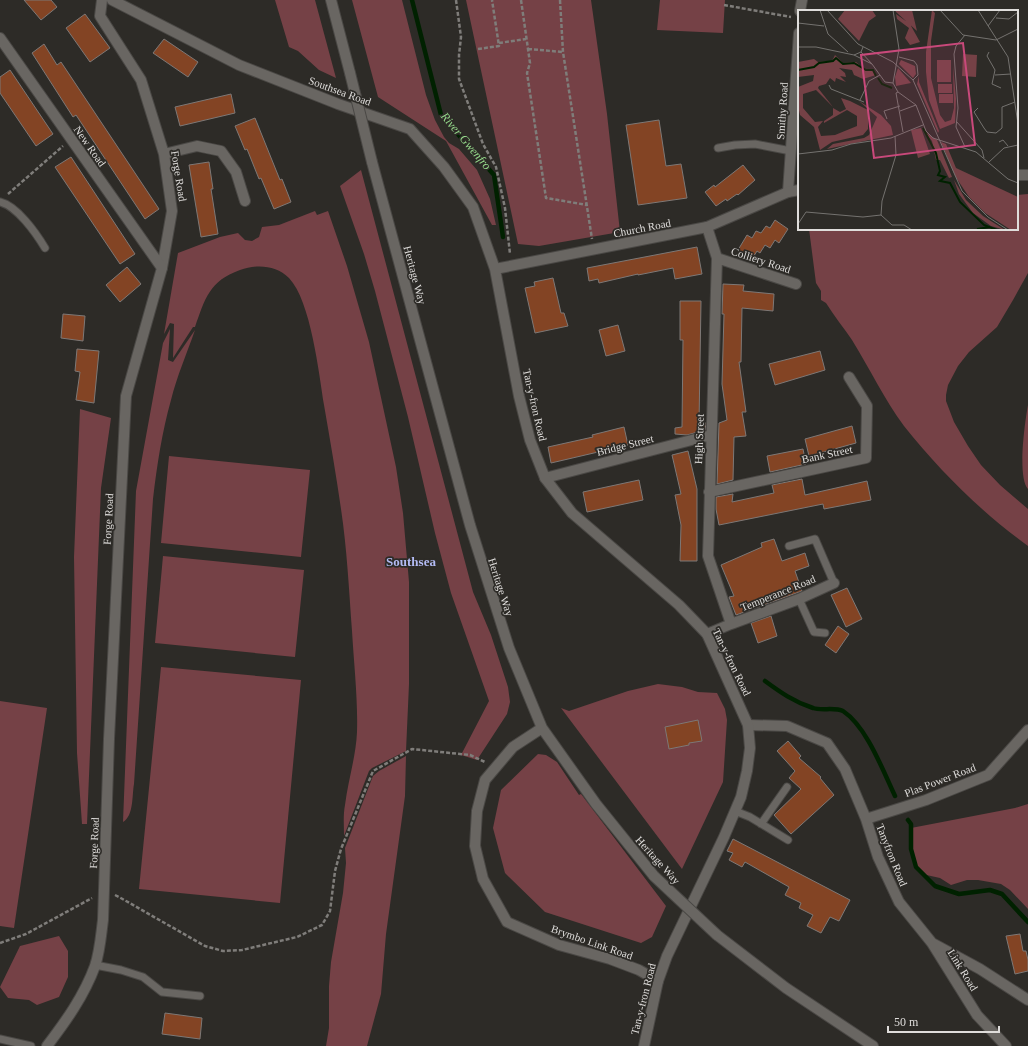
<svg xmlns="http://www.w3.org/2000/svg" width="1028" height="1046" viewBox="0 0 1028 1046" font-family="'Times New Roman',serif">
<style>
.green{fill:#754146}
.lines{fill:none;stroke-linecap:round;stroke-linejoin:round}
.stream{stroke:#002100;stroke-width:4.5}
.building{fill:#834424;stroke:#7d7876}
.service-casing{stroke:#4a4845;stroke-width:9}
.minor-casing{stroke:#4a4845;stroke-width:12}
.tertiary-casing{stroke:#4a4845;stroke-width:12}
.secondary-casing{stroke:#4a4845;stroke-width:12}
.path{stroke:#7f7d7a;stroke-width:2.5;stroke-dasharray:4 2;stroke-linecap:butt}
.service{stroke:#696662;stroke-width:7}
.minor{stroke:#696662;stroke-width:10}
.tertiary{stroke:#696662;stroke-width:10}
.secondary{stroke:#696662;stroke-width:10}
.tertiary-bridge-casing{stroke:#4a4845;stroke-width:12;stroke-linecap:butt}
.tertiary-bridge{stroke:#696662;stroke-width:10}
.labels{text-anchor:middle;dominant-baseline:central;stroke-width:3.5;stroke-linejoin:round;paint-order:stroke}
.street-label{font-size:11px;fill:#dfdddb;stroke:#2d2b27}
.water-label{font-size:12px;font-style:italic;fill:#96db8c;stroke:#2d2b27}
.quarter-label{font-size:13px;font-weight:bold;fill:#b3bbf4;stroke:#2d2b27}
.inset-river{fill:none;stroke:#002100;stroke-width:2}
.inset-road{fill:none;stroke:#74726f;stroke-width:1}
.view{fill:#c9497b;fill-opacity:0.15;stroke:#c9497b;stroke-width:2}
.inset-edge{fill:none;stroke:#dfdddb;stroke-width:2}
</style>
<rect width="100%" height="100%" fill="#2d2b27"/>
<path class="green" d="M275,0H315L336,78L319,70L298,51L289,47Z
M352,0H402L426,95L435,120L444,137L449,143L459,149L477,170L490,199L496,225H492L446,141L378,97Z
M466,0H591L607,114L620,232L539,246L518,244Z
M660,0H725L723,33L657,30Z
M361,170L473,592L491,635L508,687L510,702L507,714L477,760L461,755L489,701L451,593L435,533L408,417L375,291L364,254L340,186Z
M1028,194V273L1013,300L997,327L969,352L958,366L948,385L946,395V401L954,422L968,446L981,465L1000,485L1028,509V546C981,512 940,471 904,426C884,399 870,369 852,340C844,328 834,316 826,303L821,300V291L816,283L809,229H1017V195Z
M315,211L317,215L328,211L347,266L369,342L396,467L403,513L409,582V684L406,751L372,768L369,771L344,836C344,826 343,815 345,805C348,781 356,756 357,732C358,699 354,665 352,631C349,590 347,549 341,509C336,474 330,440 324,405C319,374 311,301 289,278C276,265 257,264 240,270C209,281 205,299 195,327H193L173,358L174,324L170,323L164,334L178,253L220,237L238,233L245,240L252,241L259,237L262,227L279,225Z
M170,329L168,360L173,362L195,330C187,353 177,376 171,400C162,432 157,465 153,499L134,784C132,794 134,816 123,822L136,491L163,343Z
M1028,405V489C1017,477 1025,421 1028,405Z
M80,409L111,418L101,488L87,824H82L77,753L74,557Z
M169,456L310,470L301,557L161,543Z
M163,556L304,570L295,657L155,643Z
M161,667L301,680L280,903L139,889Z
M658,684L682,687L698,692L717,693L725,709L727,720L723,782L682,869L561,708L569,711L628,691Z
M0,701L47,708L14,928L0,926Z
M538,754L546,755L557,762L579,795L581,794L666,906L652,937L641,943L545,912L505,873L493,828L501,790Z
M406,756L405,796L386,934L381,994L367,1046H326L329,1028V986L331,962L343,893L346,863L345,848L373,776L379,771Z
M1028,804V909L1010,890L1001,884L978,880H967L951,885L940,878L922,874L914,861L911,828L1015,808Z
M59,936L68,951V977L59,997L37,1005L29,1000L8,998L0,987L20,946Z"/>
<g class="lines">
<path class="stream" d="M412,0L441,115L494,175L503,237
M765,681C780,692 794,702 813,708C821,711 835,707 843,711C867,727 883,771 895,796
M908,820L911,824V849L916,867L935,886L959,894L990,890L1002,894L1028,922"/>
</g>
<path class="building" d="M24,0H51L57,7L41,20Z
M85,14L110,48L90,62L66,28Z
M164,39L198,62L188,77L153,53Z
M44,44L57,65L61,62L159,209L145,219L76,115L73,117L32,53Z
M10,70L53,134L36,146L0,93V77Z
M231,94L235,113L180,126L175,107Z
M255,118L280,180L282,179L291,202L274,209L261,178L259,179L247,149L245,150L235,126Z
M659,120L666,166L681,164L687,198L638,205L626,125Z
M71,157L135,254L120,264L55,167Z
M209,162L213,189H211L218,234L201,237L189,165Z
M743,165L755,180L738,195L737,194L727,201L726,199L716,206L705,192L714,185L715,187Z
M775,220L788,229L779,243L775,240L770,248L765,245L760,253L757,251L752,259L738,250L747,235L752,238L756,231L761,233L766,226L770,228Z
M697,247L702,274L675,279L673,268L638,275V274L599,283L598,279L589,281L587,268Z
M127,267L141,284L120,302L106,285Z
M553,278L561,313H564L568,326L535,333L525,288L535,286L534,282Z
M723,284L744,285L743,291L774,294L773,311L742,308L741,362H739L746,412H742L746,436L734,437L733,480L717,484L719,423L727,420L722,384L724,314H722Z
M680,301H701L699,424L706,423L705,430L687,435L675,434V428L682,427L683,340H680Z
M63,314L85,316L83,341L61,338Z
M618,325L625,351L606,356L599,330Z
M77,349L99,351L94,403L76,400L80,372L75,371Z
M820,351L825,370L775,385L769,364Z
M852,426L856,443L809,456L805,439Z
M624,427L628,445L551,463L548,447L593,437L592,435Z
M803,449L806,464L770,472L767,456Z
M688,451L697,489V561H680L681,525L675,495L681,494L672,455Z
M802,479L805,495L867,481L871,500L824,509L823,504L719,525L716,509V497L733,494L732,502L774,493L772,485Z
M639,480L643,500L587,512L583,492Z
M774,539L782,561L805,553L809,566L795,571L802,591L736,615L729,597L734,596L721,565L762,547L761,543Z
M847,588L862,619L846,627L831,595Z
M771,616L777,636L758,643L751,623Z
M838,626L849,634L836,653L825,645Z
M698,720L702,741L689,743V745L669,749L665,727Z
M788,741L801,756L799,758L821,777L820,778L834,795L791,834L774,815L801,789L789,778L795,771L777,751Z
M733,839L850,900L839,921L830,917L821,933L807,926L813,915L799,908L801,903L785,895L789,887L745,862L742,867L729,860L733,853L727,851Z
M1020,934L1023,951H1026L1028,960V971L1015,974L1006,936Z
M165,1013L202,1018L200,1039L162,1034Z"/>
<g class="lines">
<g class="service-casing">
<path id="service" d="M718,148L735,145L755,144L791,151
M0,202C17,206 36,233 45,248
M789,546L815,539L834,583
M799,599L814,632L825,633
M735,811L750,817L788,840
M761,824L787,787
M95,965L121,970L143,977L162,992L200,996
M0,1039L31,1046"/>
</g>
<g class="minor-casing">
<path id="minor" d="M102,0L100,16L141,80L164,154L172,211L162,268
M164,154L197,146L221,151L236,172L245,201
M717,258L796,284
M545,478L711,435
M709,492L866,458L867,406L849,377
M731,624L799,599L834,583
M707,634L731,624L708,556L717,258L707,227
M748,725L787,726L827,743L845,769L866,819L878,857L899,902L932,943L980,969L1028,1000
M866,819L926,800L988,775L1028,730
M932,943L977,1015L1006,1046"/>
</g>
<g class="tertiary-casing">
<path id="tertiary" d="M331,0L350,73
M800,11L802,0
M0,38L162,268L126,396L109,739L103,920C101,935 100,951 95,966C84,996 66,1021 47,1046
M372,162L470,525L509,648L542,728L596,804L654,876
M788,192L799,33
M542,728L513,747L485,780L477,811L475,846L483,879L507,922L559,945L610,959L639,970L658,981
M717,935L786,988L873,1046"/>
</g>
<g class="secondary-casing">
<path id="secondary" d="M112,0L239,65L338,104L410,129L444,167L473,207L495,269L519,396L530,440L545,478L572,513L679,605L707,634L748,725L750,748L747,771L741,797L724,837L667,956L658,981L644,1046
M1017,175H1028
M495,269L707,227L788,192L799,190"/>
</g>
<path class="path" d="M456,0L461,37L459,55V79L483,144L496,167L505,208L510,254
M521,0L530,63L527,73L546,198L587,205
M560,0L563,52L592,239
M724,5L791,17
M499,43L526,39
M478,49L499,46L492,0
M528,49L563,52
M8,194L63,146
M115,895L119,897L205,946L223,951L242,950L297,937L322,925L330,911L335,871L341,849L373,771L412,749L470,755L485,762
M0,943L26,934L92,898"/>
<use href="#service" class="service"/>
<use href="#minor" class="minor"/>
<use href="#tertiary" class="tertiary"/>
<use href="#secondary" class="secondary"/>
<g class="tertiary-bridge-casing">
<path id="tertiary-bridge" d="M350,73L372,162
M654,876L717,935"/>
</g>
<use href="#tertiary-bridge" class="tertiary-bridge"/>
</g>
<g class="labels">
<g class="street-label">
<text transform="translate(340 91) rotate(20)">Southsea Road</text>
<text transform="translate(782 111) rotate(-86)">Smithy Road</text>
<text transform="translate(90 146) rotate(55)">New Road</text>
<text transform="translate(179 176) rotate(81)">Forge Road</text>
<text transform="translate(642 228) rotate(-11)">Church Road</text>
<text transform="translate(761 260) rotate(18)">Colliery Road</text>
<text transform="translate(415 275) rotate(75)">Heritage Way</text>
<text transform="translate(535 405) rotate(77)">Tan-y-fron Road</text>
<text transform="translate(699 439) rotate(-88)">High Street</text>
<text transform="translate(625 445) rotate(-14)">Bridge Street</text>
<text transform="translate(827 454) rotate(-12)">Bank Street</text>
<text transform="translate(108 519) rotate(-87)">Forge Road</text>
<text transform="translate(501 587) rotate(72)">Heritage Way</text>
<text transform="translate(778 593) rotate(-22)">Temperance Road</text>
<text transform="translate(732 662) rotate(64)">Tan-y-fron Road</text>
<text transform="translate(940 780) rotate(-21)">Plas Power Road</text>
<text transform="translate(94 843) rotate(-88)">Forge Road</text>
<text transform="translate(892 855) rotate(68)">Tanyfron Road</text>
<text transform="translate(658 860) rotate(48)">Heritage Way</text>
<text transform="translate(592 942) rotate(19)">Brymbo Link Road</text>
<text transform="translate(963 970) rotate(58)">Link Road</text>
<text transform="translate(643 999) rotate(-76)">Tan-y-fron Road</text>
</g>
<g class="water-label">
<text transform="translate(466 141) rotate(50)">River Gwenfro</text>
</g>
<g class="quarter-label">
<text x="411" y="561">Southsea</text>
</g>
</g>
<g transform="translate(798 10)">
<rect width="220" height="220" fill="#2d2b27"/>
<path d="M47,0H74L78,6L71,11L61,31L40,9ZM97,0H114L119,21L98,2ZM134,0L137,3L133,31V68L142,105L147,112L153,110L156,98L155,56L158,89L157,113L142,119L131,90L128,62V42ZM98,4L112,14L122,32L112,35L107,28L111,18L99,9ZM165,44L179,45L178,67L164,66ZM37,45L45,53L58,52L68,61H76L78,65L65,69L56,65L54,60L41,58L47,63L48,67L42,66L48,72L38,68L37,72L32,68L28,74L21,76L20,78L35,97L18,80L5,84V98L17,112L25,111L20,117L23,126L37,125L59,116V106L49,100L26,113V111L35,105V98L42,102L48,99L43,88L52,91L70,100V119L65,125L34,132L22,140L16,117L2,105L0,96V77L15,71L16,65L0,67V60L4,59L0,60V52L16,49L20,52L34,51ZM103,50L117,56L118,64L115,68L101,54ZM139,50H153V72H139ZM100,58L113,73L98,76L97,67ZM121,66V72L141,121L140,123L119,74ZM140,74H154V83H140ZM141,84H155V93H141ZM61,91L83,105L93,116L95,125L29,139L35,134L66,128L71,125L79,107ZM123,118L132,144L120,148L113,120ZM127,122L139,130L154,167L151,168L142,150H138L134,131ZM143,132L148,134L158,158L220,187V220H213L187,203L171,187L157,166ZM156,170L168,190L185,206L207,220L193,216L175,203L161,184Z" fill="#754146"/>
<path class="inset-river" d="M0,60L16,57L21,53L35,51L38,48L45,54L56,53L68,60H75L78,66M80,68L84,74L94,78M125,118L138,143L142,161L140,165L147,167L142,171L152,173L162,192L186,215L199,220M179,219L192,217"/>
<path class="inset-road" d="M22,0L30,24L50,42M29,0L60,34L95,52L115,70L164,181L190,207L210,220M95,0L101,39L95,73L100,82L118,95L128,121L135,128L178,142L210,169L220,173M142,0L165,25L198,30L220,19M180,0L210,47L220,114M198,8L211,9L220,2M0,13L26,16M190,16L202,0M167,25L158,36L156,44L160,98L158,117L167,137M0,37H18L56,45L63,42L65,37M63,42L74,54M191,42L189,46L197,60L194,74L203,78M56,45L74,54L87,72L95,73M101,47L116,51L119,55L120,65L115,70M197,65L213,64M31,75L33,79L66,92M100,82L98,83L105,122M62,90L71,71L82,65M180,98L176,102L186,118L189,122L198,123L204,118V97L217,92M102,101L118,95M89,109L86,101L102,96M158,111L184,140L186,148M201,132L205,130L210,136M0,144L34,140L53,134L93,128L125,115M191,152L206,138L220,135M83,205L84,191L98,145L97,126M83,205L94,215H106L114,220M0,214L8,202L65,207L83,205"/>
<path class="view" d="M165,33L177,135L76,148L63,45Z"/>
<rect width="220" height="220" class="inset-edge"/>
</g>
<path d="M888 1026v6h111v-6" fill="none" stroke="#dfdddb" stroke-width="2"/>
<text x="894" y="1026" font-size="12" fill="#dfdddb" stroke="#2d2b27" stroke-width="3" paint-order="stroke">50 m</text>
</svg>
